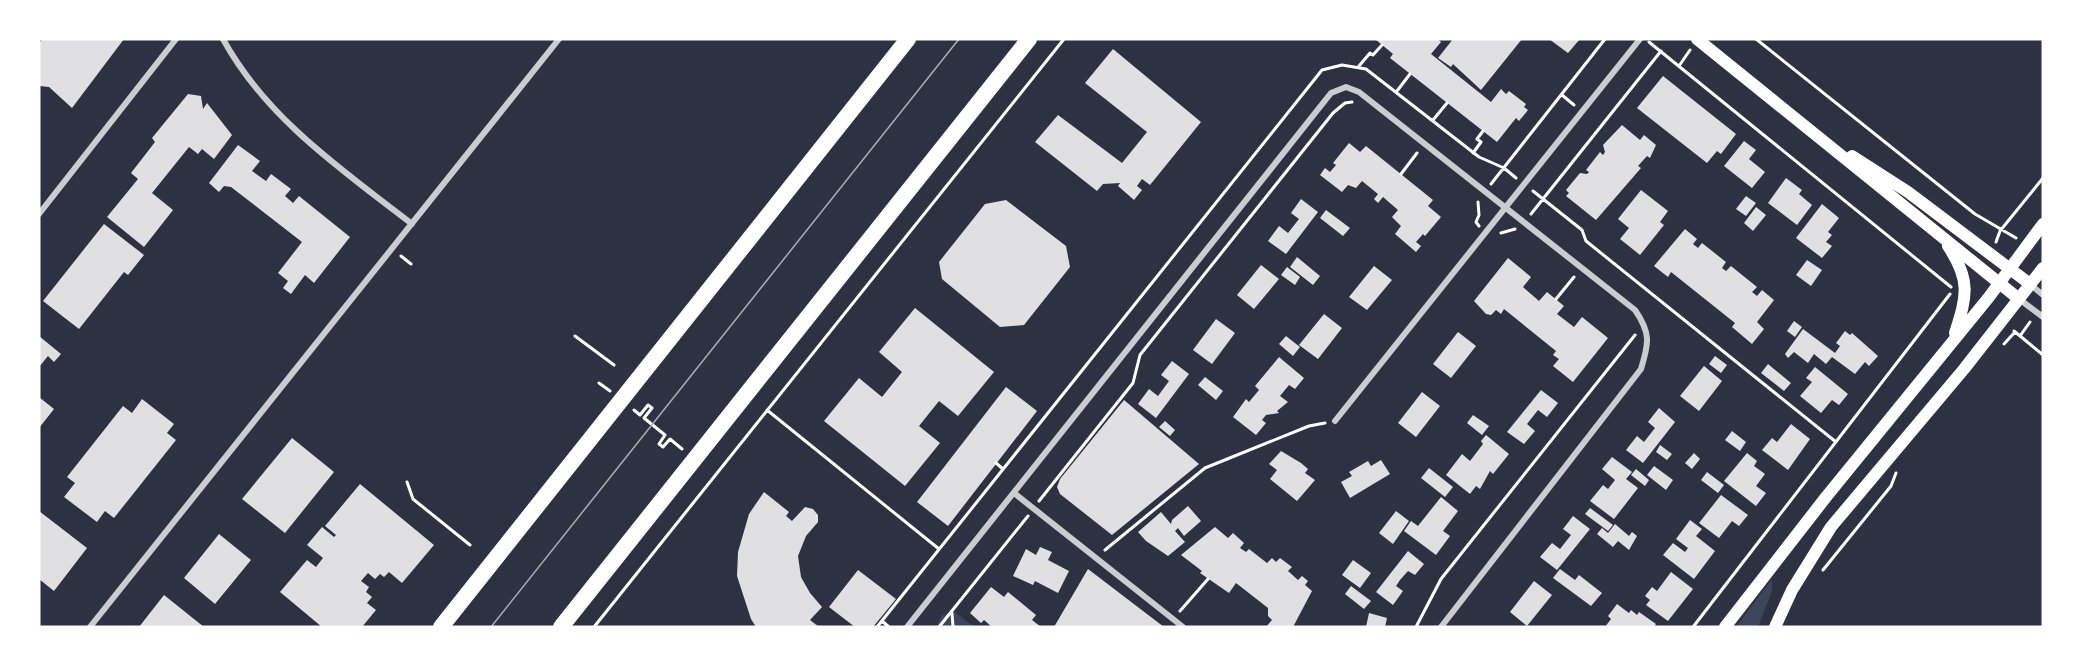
<svg xmlns="http://www.w3.org/2000/svg" width="2082" height="666" viewBox="0 0 2082 666" font-family="'Golos Text',sans-serif">
<style>
.green{fill:#3c4559}
.building{fill:#e0e0e3}
.lines{fill:none;stroke-linecap:round;stroke-linejoin:round}
.path{stroke:#fff;stroke-width:3}
.minor{stroke:#caccd0;stroke-width:6}
.secondary{stroke:#fff;stroke-width:12}
.trunk{stroke:#fff;stroke-width:16}
.tram{stroke:#abadb3;stroke-width:1.5}
</style>
<rect width="100%" height="100%" fill="#2d3142"/>
<path class="green" d="M1772,579V591L1758,627H1736Z
M955,612L974,627H936L942,615Z"/>
<path class="building" d="M43,39H124L72,108L49,87L39,86V43Z
M1375,39H1438L1441,42L1431,54L1491,102L1501,89L1506,94L1509,91L1526,104L1524,107L1528,110L1519,121L1516,118L1497,142L1390,58L1393,54Z
M1453,39H1522L1481,90L1453,64L1451,67L1438,58Z
M1549,39H1580L1568,53Z
M1113,49L1201,122L1150,185L1142,179L1137,186L1142,190L1134,200L1118,186L1120,183L1103,184L1097,191L1035,142L1058,115L1122,163L1147,132L1085,83Z
M1663,76L1736,134L1721,154L1717,151L1707,163L1637,108Z
M188,94L201,96L203,109L207,103L232,135L214,159L202,149L198,154L189,147L152,193L173,210L144,247L107,217L138,179L131,173L155,142L152,138Z
M1622,125L1640,140L1644,135L1656,145L1650,158L1647,156L1638,166L1641,168L1596,220L1566,196L1569,193L1566,190L1580,173L1587,174L1589,172L1586,170L1600,152L1603,155L1605,152L1603,145Z
M1744,141L1756,150L1749,159L1765,172L1752,188L1724,166Z
M1349,143L1360,152L1366,146L1433,200L1428,206L1441,217L1425,236L1423,234L1416,242L1421,246L1416,252L1395,234L1401,226L1392,217L1398,210L1383,197L1378,203L1374,199L1378,194L1362,181L1356,188L1348,185L1342,192L1320,175L1325,168L1330,172L1336,165L1333,163Z
M238,145L260,161L252,171L266,181L271,174L291,189L285,196L293,203L299,196L350,237L314,283L305,275L291,294L283,288L288,281L278,273L302,242L231,187L224,186L219,192L209,183Z
M1786,178L1802,190L1799,194L1812,205L1797,225L1768,203Z
M1641,190L1668,211L1660,222L1664,225L1640,255L1620,239L1629,228L1618,219Z
M1746,196L1756,203L1746,216L1736,209Z
M1301,199L1318,212L1286,254L1268,241L1279,226L1288,233L1299,219L1291,213Z
M1006,200L1066,246L1070,267L1024,325L1000,327L942,279L939,262L985,204Z
M1822,204L1839,218L1828,232L1832,235L1826,242L1832,246L1822,258L1796,238Z
M1756,207L1766,215L1753,231L1744,223Z
M1326,210L1350,228L1343,236L1320,218Z
M104,224L144,255L128,275L124,272L79,329L43,301Z
M1685,229L1697,239L1693,244L1698,248L1702,243L1726,262L1722,268L1726,271L1731,266L1757,287L1752,292L1757,296L1762,290L1774,300L1757,322L1764,329L1752,344L1732,327L1735,323L1671,272L1668,277L1654,266Z
M1297,257L1320,276L1313,285L1290,267Z
M1508,258L1531,277L1523,287L1539,301L1547,292L1564,306L1557,314L1574,327L1582,317L1608,338L1573,382L1553,366L1559,359L1553,355L1556,351L1504,309L1501,314L1496,310L1491,315L1486,314L1474,301Z
M1807,260L1822,270L1811,286L1796,275Z
M1261,265L1279,279L1254,309L1237,295Z
M1374,266L1392,280L1367,310L1349,297Z
M1287,267L1300,277L1295,285L1281,275Z
M915,308L994,372L958,416L939,401L919,426L940,443L905,486L824,421L859,378L882,397L902,372L879,352Z
M1324,314L1342,328L1318,359L1299,345Z
M1216,319L1235,333L1212,364L1193,350Z
M1794,321L1802,327L1795,337L1787,331Z
M1803,329L1835,353L1840,346L1836,343L1845,331L1850,335L1852,333L1878,356L1869,366L1865,362L1855,374L1832,357L1826,364L1814,354L1808,363L1794,352L1788,358L1785,354Z
M1458,332L1476,346L1451,378L1433,364Z
M39,336L61,354L54,362L48,356L39,367Z
M1286,336L1300,347L1293,356L1279,344Z
M1715,356L1727,365L1721,373L1709,364Z
M1279,357L1304,378L1295,389L1289,385L1280,396L1288,402L1277,411L1279,413L1266,415L1262,420L1266,423L1256,435L1233,417L1246,399L1249,402L1259,390L1255,386Z
M1172,361L1189,374L1156,418L1138,404L1149,389L1158,396L1169,381L1161,375Z
M1768,364L1791,383L1784,391L1761,373Z
M1704,366L1722,381L1699,411L1680,396Z
M1815,367L1848,394L1839,405L1832,400L1821,413L1800,396L1812,382L1806,378Z
M1205,377L1223,391L1216,400L1198,385Z
M1006,387L1037,411L948,526L917,502Z
M1541,390L1558,403L1547,417L1538,410L1527,424L1535,431L1524,444L1507,432Z
M1422,392L1440,406L1416,437L1398,423Z
M39,397L54,409L39,428Z
M142,399L174,424L167,433L176,440L114,518L105,511L97,522L64,497L75,483L67,477L123,406L132,413Z
M1124,400L1199,464L1112,535L1060,494L1057,487L1060,479Z
M1659,408L1675,422L1643,463L1626,450L1637,436L1644,442L1655,428L1648,422Z
M1473,415L1489,426L1482,435L1467,423Z
M1165,421L1175,430L1170,436L1159,427Z
M1791,424L1810,439L1788,470L1762,450L1772,438L1777,442Z
M1732,431L1746,442L1740,451L1725,440Z
M1486,435L1509,454L1493,474L1490,471L1480,489L1476,486L1470,494L1446,475L1462,454L1470,461L1483,444L1481,441Z
M292,438L334,472L285,533L242,499Z
M1660,445L1672,454L1667,460L1656,452Z
M1281,451L1301,463L1308,469L1305,473L1315,480L1297,501L1270,479L1277,470L1269,464Z
M1694,453L1700,459L1692,469L1685,463Z
M1747,453L1757,461L1754,466L1765,474L1756,486L1766,493L1756,506L1724,481Z
M1612,457L1632,472L1626,479L1638,488L1614,519L1590,501L1603,485L1608,489L1615,480L1602,469Z
M1381,460L1390,474L1350,498L1341,482L1352,476L1349,472L1368,461L1371,466Z
M1654,466L1673,480L1666,490L1647,475Z
M1429,468L1453,487L1445,497L1421,478Z
M1636,469L1649,480L1645,486L1631,475Z
M1707,472L1724,485L1718,493L1701,480Z
M360,484L434,545L402,583L389,572L384,577L380,574L375,579L368,573L361,581L369,587L366,592L372,597L367,603L376,610L362,627H322L280,592L307,560L316,567L323,558L307,545L322,527L334,537L336,535L325,526Z
M764,492L789,512L786,516L792,521L805,507L813,509L818,515V522L806,536L798,556L801,577L810,593L822,607L810,620L819,627H756L751,619L737,576L738,552L749,514Z
M1721,495L1748,515L1739,526L1732,521L1719,538L1699,523Z
M1441,497L1458,511L1443,531L1450,536L1436,555L1404,531L1411,521L1418,526Z
M1188,506L1201,521L1184,536L1178,528L1175,531L1185,542L1168,556L1146,541L1138,532L1161,512L1171,524L1172,520Z
M1590,508L1613,525L1608,531L1585,514Z
M39,511L87,548L54,591L39,579Z
M1396,511L1409,521L1393,544L1379,533Z
M1573,516L1590,529L1557,570L1540,557L1552,543L1560,549L1571,535L1563,529Z
M1690,520L1702,529L1696,536L1715,551L1694,579L1663,555L1673,543L1685,552L1688,548L1676,539Z
M1615,524L1629,536L1632,532L1637,536L1629,550L1618,541L1613,547L1597,534L1602,528L1608,533Z
M1215,527L1228,538L1233,533L1244,543L1240,548L1246,552L1249,549L1267,563L1272,558L1276,562L1280,558L1292,567L1288,571L1298,580L1302,576L1308,581L1305,585L1312,591L1293,627H1266L1272,620L1268,616V608L1236,583L1229,593L1200,573L1202,571L1181,555Z
M219,534L251,560L215,604L184,578Z
M1040,547L1052,552L1048,560L1069,571L1058,593L1035,581L1033,585L1013,576L1026,549L1036,555Z
M1408,551L1424,564L1415,575L1408,571L1400,580L1396,586L1403,591L1393,605L1376,592Z
M1353,560L1371,573L1360,588L1342,575Z
M1088,569L1164,627H1054Z
M1560,569L1575,580L1579,575L1602,593L1591,606L1553,578Z
M858,570L896,599L873,627H855L829,607Z
M1671,572L1693,589L1668,621L1646,605L1650,600L1645,596L1652,587L1657,591Z
M1534,581L1552,595L1527,626L1510,612Z
M1351,586L1371,601L1364,609L1345,594Z
M991,587L1004,597L1008,592L1036,615L1032,620L1041,627H992L984,620L981,623L970,613Z
M164,595L204,627H139Z
M1617,604L1629,613L1631,610L1637,615L1639,612L1656,624L1654,627H1605L1611,619L1608,616Z
M1369,613L1387,618L1385,627H1366Z"/>
<g class="lines">
<path class="path" d="M1756,39L1975,214L2016,238
M1649,42L1951,287
M1359,66L1370,53L1373,55L1382,45
M1679,66L1690,50
M1397,91L1410,74
M1562,95L1574,105
M1433,120L1447,103
M1473,153L1481,142L1477,139L1483,131
M1401,174L1417,153
M1491,184L1605,39
M1533,191L1582,230L1586,241L1836,442
M1478,202L1479,215L1476,222L1479,226
M1531,214L1661,51
M1501,233L1515,229
M1996,242L2000,231L2043,178
M401,256L411,264
M1556,299L1574,277
M2014,331L2043,355
M575,336L614,365
M2020,336L2030,322
M2004,344L2015,332
M599,383L610,391
M634,410L640,415L648,405L652,408L644,418L665,435L659,444L663,447L670,439L682,449
M767,410L939,549
M996,463L1003,469
M407,482L413,499L470,545
M1039,501L1133,383L1140,355L1333,113L1345,103L1352,102
M1105,550L1205,468L1309,426L1325,423
M1823,570L1891,486L1896,473
M1180,611L1208,579
M952,613L953,627
M882,621L889,627
M594,627L1064,39
M877,627L1322,70L1342,65L1366,69L1479,157L1504,168L1516,178
M939,627L1028,516
M1416,627L1441,579L1635,335
M1693,627L1950,294"/>
<path class="minor" d="M223,39C266,118 342,170 412,224
M39,214L176,39
M2031,285L2043,295
M2019,299L2043,317
M1335,421L1640,39
M1014,493L1183,627
M90,627L559,39
M907,627L1331,93L1346,87L1359,92L1635,310C1651,333 1649,343 1641,369L1441,627"/>
<path class="secondary" d="M1697,39L2019,299
M1852,156L1908,192L2030,284
M1948,246C1971,280 1967,296 1955,333
M1725,627L1826,497L1989,297L2043,224
M1775,627L1792,590L1831,527L1964,369L2043,268"/>
<path class="trunk" d="M441,627L908,39
M561,627L1029,39"/>
<path class="tram" d="M491,627L959,39"/>
</g>
<rect width="2082" height="666" fill="none" stroke="#ffffff" stroke-width="81"/>
</svg>
